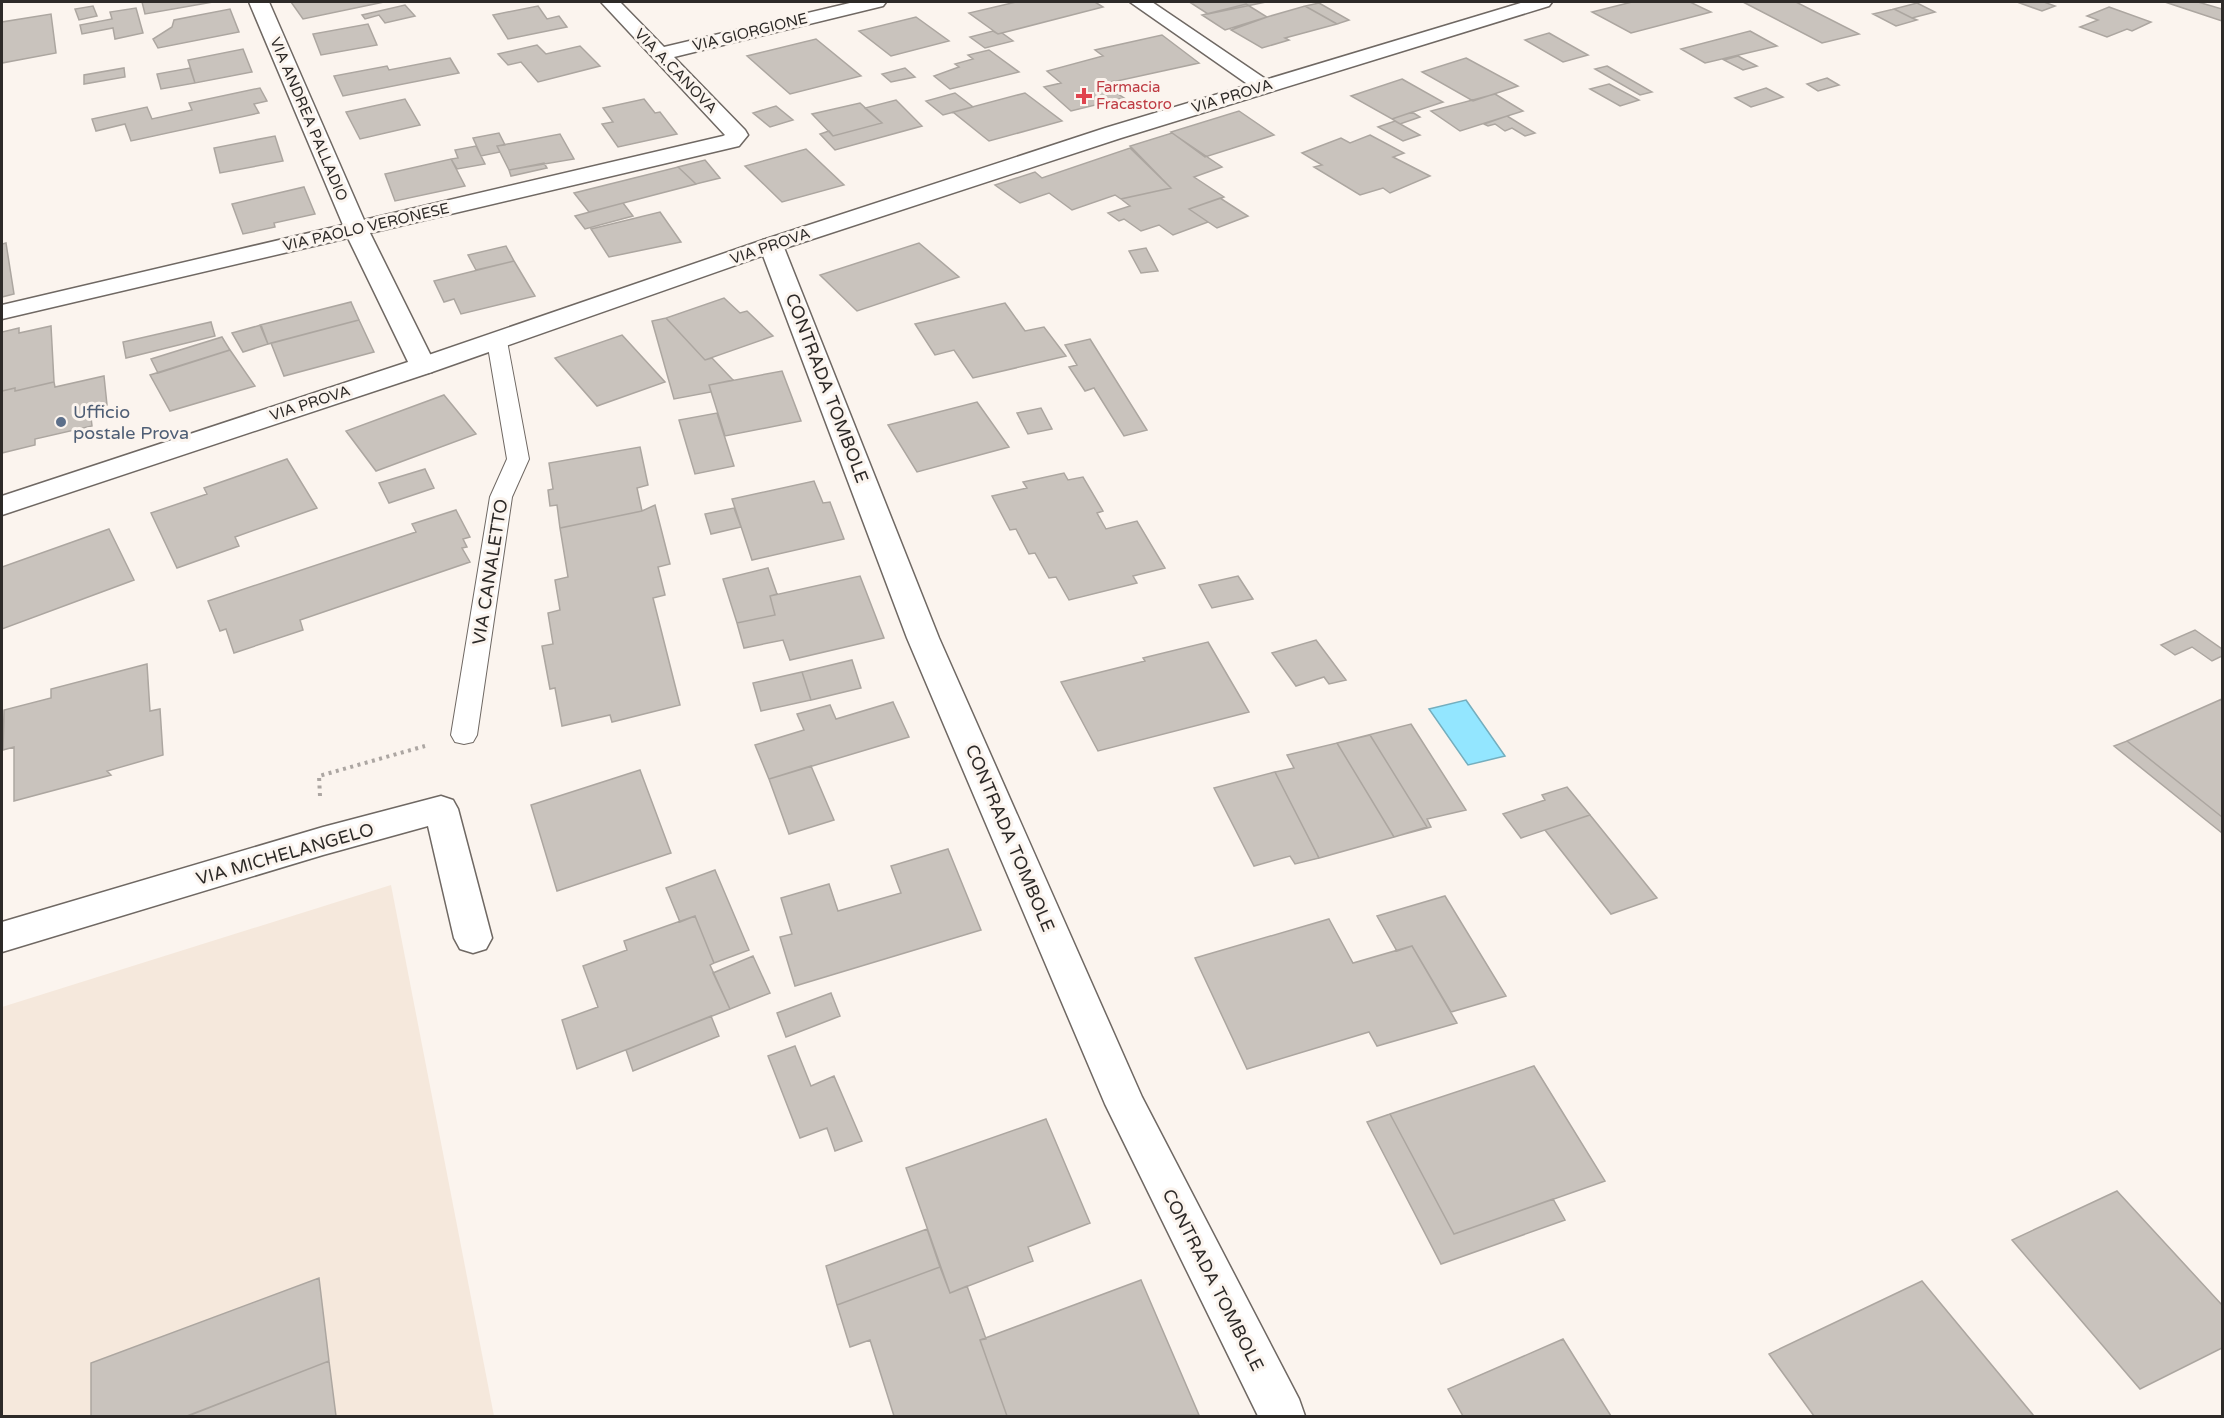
<svg xmlns="http://www.w3.org/2000/svg" width="2224" height="1418" viewBox="0 0 2224 1418" font-family="'Varela Round',sans-serif">
<style>
.built{fill:#f5e8dc}
.water{fill:#93e6ff;stroke:#74aebe;stroke-width:1.5}
.building{fill:#c9c3bd;stroke:#aca6a0;stroke-width:1.5}
.lines{fill:none;stroke-linecap:round;stroke-linejoin:round}
.service-casing{stroke:#6f6863;stroke-width:2}
.minor-casing{stroke:#6f6863;stroke-width:3}
.secondary-casing{stroke:#6f6863;stroke-width:3}
.path{stroke:#aca6a2;stroke-width:4;stroke-dasharray:3 4.5;stroke-linecap:butt}
.service{fill:#fff;fill-rule:evenodd}
.minor{fill:#fff;fill-rule:evenodd}
.secondary{fill:#fff;fill-rule:evenodd}
.health-dot{fill:#e0444e;stroke:#fbf4ee;stroke-width:2}
.service-dot{fill:#5c6f8a;stroke:#fbf4ee;stroke-width:2}
.labels{text-anchor:middle;dominant-baseline:central;stroke-width:6;stroke-linejoin:round;paint-order:stroke}
.far-street-label{font-size:15px;fill:#2d2a28;stroke:#fbf4ee}
.far-health-label{font-size:15px;fill:#be3a42;stroke:#fbf4ee;text-anchor:start}
.street-label{font-size:18px;fill:#2d2a28;stroke:#fbf4ee}
.service-label{font-size:18px;fill:#4e5e75;stroke:#fbf4ee;text-anchor:start}
</style>
<rect width="100%" height="100%" fill="#fbf4ee"/>
<path class="built" d="M391,885L494,1416H2V1007Z"/>
<path class="water" d="M1466,700L1505,756L1468,765L1429,709Z"/>
<path class="building" d="M142,2H213L145,14Z
M291,2H384L303,19Z
M1016,2H1095L1103,7L998,34L969,13Z
M1195,2H1266L1208,14L1191,3Z
M1632,2H1690L1711,12L1631,33L1592,12Z
M1743,2H1796L1859,34L1822,43Z
M2017,2H2044L2055,6L2042,11Z
M2172,2H2198L2222,9V21L2168,3Z
M1319,3L1349,20L1337,24L1305,6Z
M1917,3L1935,12L1912,18L1894,9Z
M1246,4L1267,17L1225,30L1202,15Z
M405,5L415,16L385,23L379,15L365,19L362,15Z
M93,6L97,16L79,20L75,9Z
M538,6L547,19L559,16L567,27L508,39L493,15Z
M1305,6L1337,24L1285,38L1289,40L1262,48L1231,30L1267,17Z
M2109,7L2151,22L2132,31L2127,29L2107,37L2080,27L2098,20L2087,16Z
M136,8L143,33L115,39L113,28L82,34L80,25L112,19L110,12Z
M230,9L239,32L158,48L153,39L172,27L174,20Z
M1894,9L1912,18L1917,20L1896,26L1873,14Z
M51,14L56,53L2,63V22Z
M916,17L949,41L891,56L859,31Z
M368,24L377,45L321,55L313,34Z
M993,31L998,34L1002,33L1013,41L985,48L970,37Z
M1750,31L1777,46L1705,63L1681,49Z
M1549,33L1588,55L1563,62L1525,40Z
M1162,35L1199,63L1103,84L1124,98L1071,111L1044,87L1061,83L1047,71L1103,56L1095,50Z
M816,39L861,76L790,94L747,56Z
M537,45L546,54L580,46L600,66L538,82L521,62L508,65L498,54Z
M243,49L252,72L195,83L188,60Z
M989,50L1019,72L950,89L934,76L959,67L955,64L973,59L968,55Z
M1738,56L1757,66L1743,70L1724,60Z
M450,58L459,73L343,96L334,76L387,66L389,70Z
M1466,58L1518,86L1473,101L1422,72Z
M1607,66L1652,92L1640,95L1595,69Z
M124,68L125,77L84,84V75Z
M190,68L195,83L161,89L157,74Z
M905,68L915,77L891,82L882,74Z
M1827,78L1839,85L1818,91L1807,84Z
M1402,79L1443,102L1392,119L1351,96Z
M1114,81L1127,92L1118,94L1103,84Z
M1609,84L1639,100L1620,106L1590,89Z
M260,88L267,101L254,104L259,113L131,141L125,124L96,131L92,119L147,107L152,119L192,110L189,103Z
M1766,88L1783,97L1751,107L1735,98Z
M955,93L973,107L943,115L926,101Z
M1025,93L1062,121L989,141L953,112Z
M1495,94L1523,111L1460,131L1431,111Z
M405,99L420,125L360,139L346,112Z
M644,99L655,113L660,112L677,134L618,147L602,124L613,122L603,108Z
M896,100L922,126L835,150L820,134L829,131L833,136L882,123L865,108Z
M860,103L882,123L833,136L812,114Z
M776,106L793,120L770,127L753,113Z
M1239,111L1274,135L1205,157L1171,132Z
M1412,112L1420,117L1400,124L1392,119Z
M1507,116L1535,133L1525,136L1512,128L1505,131L1495,124L1488,126L1484,124Z
M1395,121L1420,135L1403,141L1378,127Z
M499,133L505,145L497,146L500,152L481,156L473,138Z
M1172,133L1222,167L1194,177L1224,197L1189,209L1208,222L1173,235L1159,225L1141,231L1124,219L1119,221L1108,213L1130,206L1121,199L1171,188L1130,146Z
M560,134L574,159L509,170L497,146Z
M1370,135L1404,153L1393,157L1430,176L1390,193L1383,188L1360,195L1314,167L1322,165L1302,153L1341,138L1350,143Z
M275,136L283,161L220,173L214,148Z
M476,146L485,164L457,169L451,159L458,158L455,150Z
M1130,148L1171,188L1121,199L1115,195L1072,210L1049,193L1020,203L995,185L1035,172L1042,178Z
M806,149L844,185L782,202L745,166Z
M451,159L465,186L395,201L385,174Z
M705,160L720,178L696,184L678,167Z
M544,163L547,168L511,176L509,170Z
M678,167L696,184L589,212L574,193Z
M304,187L315,214L274,223L275,227L243,234L232,204Z
M1220,198L1248,216L1217,228L1189,209Z
M623,203L633,216L585,229L575,216Z
M660,212L681,242L609,257L591,229Z
M6,243L14,294L2,297V244Z
M919,243L959,277L857,311L820,275Z
M506,246L514,261L476,270L468,255Z
M1146,248L1158,271L1141,273L1129,251Z
M514,261L535,296L461,314L454,299L444,302L434,281Z
M724,298L740,313L747,311L773,336L705,360L666,318Z
M351,302L359,320L268,344L260,325Z
M1005,303L1025,331L1044,327L1066,356L973,378L954,350L935,355L915,324Z
M666,318L705,360L712,358L733,380L709,385L711,392L674,399L652,321Z
M359,320L374,352L284,376L271,343Z
M211,322L215,336L126,358L123,342Z
M261,325L268,344L243,352L232,333Z
M51,326L54,382L15,391V388L2,391V332L19,328V333Z
M622,335L665,382L597,406L555,358Z
M222,337L230,350L158,373L151,359Z
M1090,339L1147,430L1124,436L1094,388L1085,391L1069,367L1077,365L1065,345Z
M230,350L255,386L170,411L150,375Z
M782,371L801,421L725,436L709,385Z
M104,376L107,405L90,409L92,426L35,439V445L2,453V391L15,388V391L54,382L55,387Z
M444,395L476,434L376,471L346,431Z
M977,402L1009,447L917,472L888,425Z
M1041,408L1052,429L1028,434L1017,413Z
M717,413L734,466L695,474L679,420Z
M640,447L648,485L637,488L642,511L560,528L557,505L550,506L548,490L553,489L549,463Z
M287,459L317,508L235,537L239,546L177,568L151,513L207,494L204,488Z
M425,469L434,488L389,503L379,483Z
M1064,473L1068,480L1083,477L1103,511L1097,513L1106,529L1137,521L1165,568L1133,576L1137,583L1069,600L1056,577L1049,578L1035,553L1029,554L1016,529L1010,530L992,496L1027,488L1023,482Z
M814,481L823,503L830,502L844,539L752,560L732,499Z
M655,505L670,564L658,567L665,595L653,598L680,705L612,722L610,715L562,726L555,688L550,689L542,646L553,644L548,613L560,610L555,580L568,577L560,528L642,511Z
M734,508L741,527L711,534L705,514Z
M456,510L470,537L463,539L467,547L462,548L470,562L300,620L303,630L234,653L226,629L220,631L208,601L416,532L412,524Z
M109,529L134,580L2,629V567Z
M768,568L777,594L770,596L775,615L737,623L723,579Z
M860,576L884,638L790,660L783,640L744,648L737,623L775,615L770,596Z
M1238,576L1253,599L1212,608L1199,585Z
M2195,630L2222,649V656L2212,661L2192,647L2175,655L2161,645Z
M1316,640L1346,680L1329,684L1324,677L1296,686L1272,653Z
M1208,642L1249,712L1098,751L1061,682L1145,661L1143,658Z
M852,660L861,688L811,700L802,672Z
M147,664L150,711L160,709L163,755L107,771L111,775L14,801V747L3,750L4,710L51,698V689Z
M802,672L811,700L761,711L753,683Z
M2222,699V817L2127,741Z
M893,702L909,737L769,779L755,745L804,730L797,714L830,705L836,719Z
M1411,724L1466,810L1427,819L1431,827L1394,837L1337,743Z
M1370,735L1427,827L1394,837L1337,743Z
M2127,741L2222,817V833L2114,746Z
M1337,743L1394,837L1319,858L1275,772L1294,768L1287,755Z
M811,766L834,820L789,834L769,779Z
M640,770L671,853L557,891L531,805Z
M1275,772L1319,858L1295,864L1290,856L1254,866L1214,788Z
M1567,787L1590,815L1521,838L1503,814L1545,800L1542,795Z
M1590,815L1657,898L1611,914L1545,830Z
M948,849L981,930L795,986L780,937L792,934L781,898L829,884L838,911L901,893L891,866Z
M715,870L749,950L714,963L695,916L680,922L666,888Z
M1445,896L1506,996L1451,1012L1412,946L1397,951L1377,916Z
M695,916L714,963L710,965L730,1009L577,1069L562,1020L598,1007L583,966L627,950L624,941Z
M1329,919L1353,963L1412,946L1457,1023L1377,1046L1369,1032L1247,1069L1195,958Z
M753,956L770,993L730,1009L713,973Z
M831,993L840,1016L786,1037L777,1013Z
M711,1016L719,1036L633,1071L626,1050Z
M795,1046L811,1086L834,1076L862,1141L835,1151L827,1128L800,1138L768,1056Z
M1534,1066L1605,1181L1454,1234L1390,1114Z
M1390,1114L1454,1234L1553,1199L1565,1220L1441,1264L1367,1122Z
M1046,1119L1090,1223L1028,1247L1033,1261L950,1293L906,1168Z
M2117,1191L2222,1305V1348L2140,1389L2012,1240Z
M927,1229L940,1267L837,1305L826,1266Z
M940,1267L950,1293L967,1286L986,1339L980,1340L1007,1416H894L870,1340L850,1347L837,1305Z
M319,1278L329,1361L188,1416H91V1363Z
M1141,1280L1199,1415L1007,1416L980,1340Z
M1922,1281L2034,1416H1814L1769,1354Z
M1563,1339L1611,1416H1463L1448,1389Z
M329,1361L336,1416H187Z"/>
<g class="lines">
<g class="service-casing">
<path id="service" d="M497,335L504,337L507,341L529,459L512,497L477,735L473,742L464,744L455,742L451,735L490,497L507,459L487,341L490,337Z"/>
</g>
<g class="minor-casing">
<path id="minor" d="M249,2H269L364,220L723,136L725,135L601,2H620L664,47L854,2H886L883,6L674,57L745,130L748,135L739,146L370,233L436,366L432,372L423,374L414,372L410,366L348,238L2,319V305L343,225Z
M1130,2H1152L1270,82L1273,86L1270,90L1263,92L1256,90Z
M771,238L779,240L783,245L939,638L1142,1097L1299,1399L1305,1416H1258L1105,1104L907,638L759,245L763,240Z
M441,796L453,800L458,809L492,938L486,949L473,953L460,949L454,938L428,826L323,855L2,952V922L323,827Z"/>
</g>
<g class="secondary-casing">
<path id="secondary" d="M1524,2H1552L1549,6L1121,138L779,250L432,372L2,515V496L414,360L763,240L1105,128Z"/>
</g>
<path class="path" d="M320,796L319,776L425,746"/>
<use href="#service" class="service"/>
<use href="#minor" class="minor"/>
<use href="#secondary" class="secondary"/>
</g>
<path class="health-dot" d="M1081 87h6v6h6v6h-6v6h-6v-6h-6v-6h6z"/>
<circle class="service-dot" cx="61" cy="422" r="6"/>
<g class="labels">
<g class="far-street-label">
<text transform="translate(750 32) rotate(-14)">VIA GIORGIONE</text>
<text transform="translate(676 71) rotate(46)">VIA A.CANOVA</text>
<text transform="translate(1232 96) rotate(-17)">VIA PROVA</text>
<text transform="translate(309 119) rotate(67)">VIA ANDREA PALLADIO</text>
<text transform="translate(366 227) rotate(-13)">VIA PAOLO VERONESE</text>
<text transform="translate(770 246) rotate(-19)">VIA PROVA</text>
<text transform="translate(310 403) rotate(-18)">VIA PROVA</text>
</g>
<g class="far-health-label">
<text x="1096" y="87">Farmacia<tspan x="1096" dy="17">Fracastoro</tspan></text>
</g>
<g class="street-label">
<text transform="translate(827 388) rotate(69)">CONTRADA TOMBOLE</text>
<text transform="translate(490 572) rotate(-81)">VIA CANALETTO</text>
<text transform="translate(1010 838) rotate(67)">CONTRADA TOMBOLE</text>
<text transform="translate(285 854) rotate(-16)">VIA MICHELANGELO</text>
<text transform="translate(1213 1280) rotate(63)">CONTRADA TOMBOLE</text>
</g>
<g class="service-label">
<text x="73" y="412">Ufficio<tspan x="73" dy="21">postale Prova</tspan></text>
</g>
</g>
<rect width="2224" height="1418" fill="none" stroke="#2d2a28" stroke-width="6"/>
</svg>
